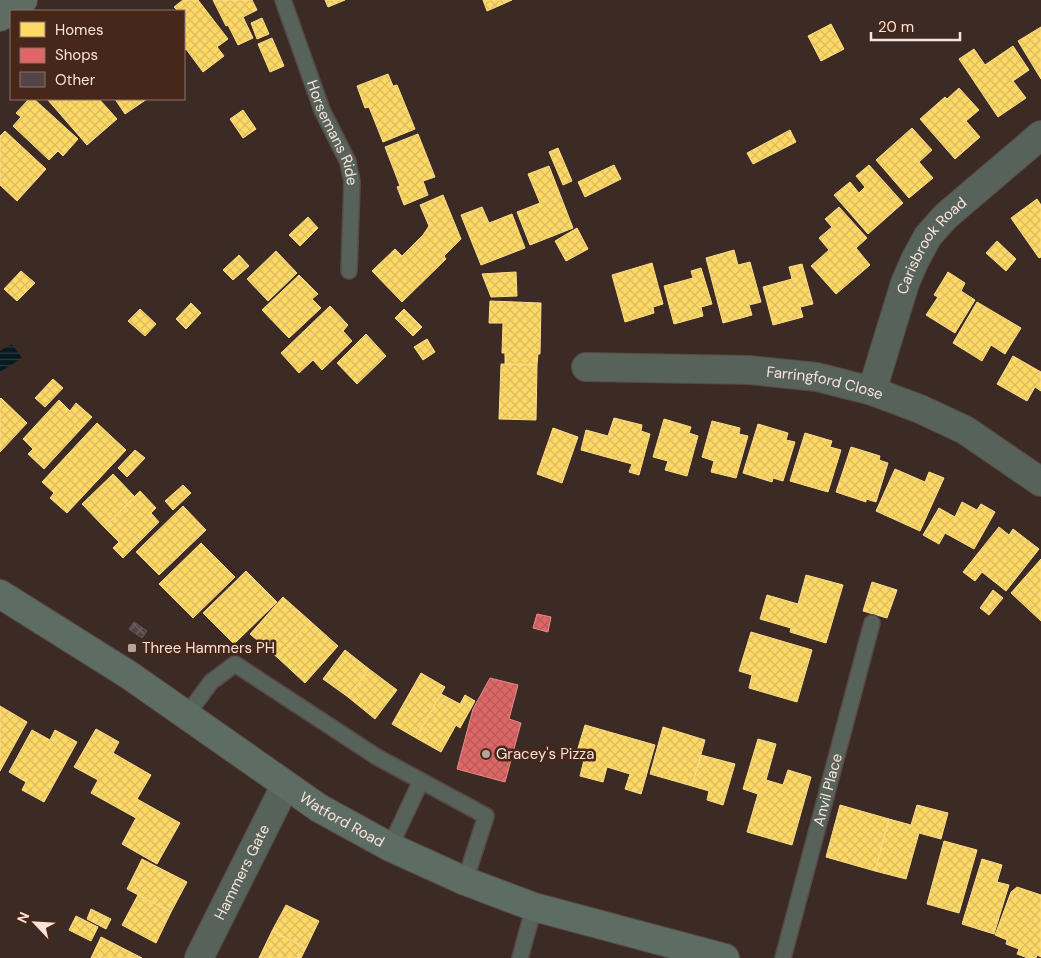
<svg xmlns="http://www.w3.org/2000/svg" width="1041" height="958" viewBox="0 0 1041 958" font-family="'DM Sans',sans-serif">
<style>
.water{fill:url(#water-rules)}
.homes{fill:url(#homes-cross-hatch);stroke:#fddc89}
.shops{fill:url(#shops-cross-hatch);stroke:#e78c89}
.building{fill:url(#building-cross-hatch);stroke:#655657}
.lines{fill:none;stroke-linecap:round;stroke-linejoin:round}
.lane-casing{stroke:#584944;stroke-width:18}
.street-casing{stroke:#584944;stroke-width:30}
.secondary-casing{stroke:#584944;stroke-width:30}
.lane{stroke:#56625a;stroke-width:15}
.street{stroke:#56625a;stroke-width:28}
.secondary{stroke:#5d6d64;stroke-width:28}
.poi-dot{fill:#b6a39a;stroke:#47271a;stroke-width:2}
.labels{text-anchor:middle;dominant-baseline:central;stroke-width:5;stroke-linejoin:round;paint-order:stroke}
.street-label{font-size:15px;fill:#f8e3da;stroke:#47271a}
.poi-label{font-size:15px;fill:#f8e3da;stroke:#47271a;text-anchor:start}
</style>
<defs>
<pattern id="water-rules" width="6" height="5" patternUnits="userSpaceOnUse" patternTransform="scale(1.25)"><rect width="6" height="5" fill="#071a20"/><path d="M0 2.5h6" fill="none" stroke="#2c3b40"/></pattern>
<pattern id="homes-cross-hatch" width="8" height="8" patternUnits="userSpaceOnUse" patternTransform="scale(1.25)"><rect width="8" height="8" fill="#ffd966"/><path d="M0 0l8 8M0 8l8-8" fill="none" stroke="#dbbb5f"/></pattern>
<pattern id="shops-cross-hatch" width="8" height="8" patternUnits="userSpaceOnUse" patternTransform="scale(1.25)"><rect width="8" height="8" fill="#e06666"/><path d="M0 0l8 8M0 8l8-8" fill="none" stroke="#b35c5b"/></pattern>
<pattern id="building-cross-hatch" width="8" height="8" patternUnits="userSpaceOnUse" patternTransform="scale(1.25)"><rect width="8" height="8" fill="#554447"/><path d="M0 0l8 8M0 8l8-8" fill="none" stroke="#6e5f61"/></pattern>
</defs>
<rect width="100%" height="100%" fill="#3c2b24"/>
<path class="water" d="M12,344L22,358L0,372V351Z"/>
<path class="homes" d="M183,0H198L228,39L217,47L224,56L203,72L186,49L184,51V11H178L174,7Z
M213,0H252L257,10L243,17L253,38L238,45L228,25L226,26Z
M325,0H345L328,7Z
M483,0H512L487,11Z
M262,18L269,34L257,39L251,23Z
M831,24L844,49L821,61L808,36Z
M1041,27V79L1018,41Z
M272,38L284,66L270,72L258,44Z
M1013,46L1029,70L1013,81L1026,98L998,117L959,59L974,49L985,65Z
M388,74L393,86L397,85L415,129L383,142L369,107L365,108L357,86Z
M959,88L979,110L966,121L980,137L955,159L920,119L945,97L947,99Z
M29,99H34L78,139L63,156L58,151L49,160L13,126L21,117L16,113Z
M47,99H99L117,119L87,145Z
M115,99H147L125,114Z
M243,110L256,129L243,138L230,119Z
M912,128L932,150L919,162L933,178L909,198L876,160Z
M790,130L796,142L753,164L747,153Z
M5,131L46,169L17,201L0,185V136Z
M418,134L435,177L423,181L428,195L404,205L397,187L400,186L385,147Z
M558,148L572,181L563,185L549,152Z
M614,165L621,179L585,197L578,182Z
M869,165L903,203L868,234L834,195L850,182L859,193L865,187L856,176Z
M549,166L573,228L530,245L517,212L540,203L528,174Z
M443,195L461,239L444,256L446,259L402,302L372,271L395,249L402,256L423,235L429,226L420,205Z
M1037,199L1041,205V257L1039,258L1011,218Z
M482,207L489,223L512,214L525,248L481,265L461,215Z
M839,207L867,238L856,248L870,265L836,294L811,266L829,250L819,238L832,227L825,219Z
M308,217L318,228L300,246L289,235Z
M577,228L588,249L566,261L555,241Z
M997,241L1016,259L1006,271L986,253Z
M734,250L738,265L750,262L761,302L749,305L752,315L723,323L706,258Z
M276,251L297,273L268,301L247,279Z
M239,255L249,266L233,280L223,270Z
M652,263L663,304L653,307L654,313L625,322L612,275Z
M802,264L813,304L800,307L803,317L773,325L763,287L792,279L789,267Z
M701,268L712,304L701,307L703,316L674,324L664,286L693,278L691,271Z
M21,271L35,283L17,301L4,289Z
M516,272L517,296L491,297L482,274Z
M948,272L965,283L961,291L975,300L955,333L926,315L938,297L934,295Z
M299,275L318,294L312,299L321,308L289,338L262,310Z
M490,301L541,303L540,354H538L537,365L505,364V353H502L503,323H489Z
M977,302L1021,328L1005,354L991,345L982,361L953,343Z
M191,303L201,313L186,329L176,319Z
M330,306L348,325L343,331L352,341L322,370L313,360L299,373L281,353Z
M140,309L156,324L145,336L128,321Z
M404,309L422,327L413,336L395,318Z
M366,334L386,356L357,384L337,363Z
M427,339L435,352L423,360L414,347Z
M1013,356L1041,372V391L1035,387L1027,401L997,384Z
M501,364L537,365L536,420L499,419Z
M53,379L63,388L45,407L35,398Z
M1,398L27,423L0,452V399Z
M59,400L70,411L76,403L92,417L44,469L28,454L33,449L23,439Z
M614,418L642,425L641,431L650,434L639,475L629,472L632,464L581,450L586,430L608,436Z
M664,419L691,427L689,433L698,436L687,476L665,470L668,461L653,457Z
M712,421L740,428L739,434L748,436L736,478L711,472L714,461L702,457Z
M97,423L126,450L67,513L50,498L54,493L42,482Z
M758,424L788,433L786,440L795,442L783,481L773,478L772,482L743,473Z
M553,428L578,437L562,483L537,474Z
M805,433L832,441L830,447L841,450L828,492L790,481Z
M851,447L880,456L879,460L888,463L876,502L866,499V502L836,492Z
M135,450L145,458L127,477L118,468Z
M895,469L925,482L929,472L944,478L920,531L876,511Z
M113,474L135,497L104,527L82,504Z
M183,485L191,493L173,510L165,501Z
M140,491L156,508L151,513L159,522L123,558L113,548L119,542L104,527Z
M962,502L977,510L981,504L995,512L974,549L945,533L939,544L923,535L939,508L955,517Z
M183,506L206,530L159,575L136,552Z
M999,527L1009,535L1013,529L1039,549L1006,591L982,572L975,581L963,572Z
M201,543L235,577L193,618L159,584Z
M1041,559V621L1011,593Z
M246,571L277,602L234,644L203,613Z
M806,575L843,585L826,643L790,632L791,628L760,619L767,595L798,604Z
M872,582L897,590L887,618L863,611Z
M993,590L1003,598L989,615L980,608Z
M283,597L310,621L278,658L250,634Z
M310,621L338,646L305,683L278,658Z
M751,632L812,650L797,702L749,688L752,675L739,671Z
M345,650L369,669L348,697L323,679Z
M369,669L397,690L375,719L348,697Z
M421,673L445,687L416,738L392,724Z
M441,694L460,704L465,695L475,701L460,728L456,725L441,752L416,738Z
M0,706L27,722L0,771Z
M585,725L655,745L641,794L625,789L630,774L607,767L603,782L580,776L584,760L575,758Z
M663,727L705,740L692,786L650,774Z
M96,729L119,742L113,753L151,775L137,799L180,823L157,864L122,844L136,818L91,793L98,780L74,767Z
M32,730L50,740L55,730L77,742L44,802L22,790L26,782L9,772Z
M758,739L776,744L766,780L783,785L788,770L811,777L792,845L747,832L758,794L743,789Z
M701,755L735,764L723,805L707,800L709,791L692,786Z
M840,805L889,819L875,871L826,857Z
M917,805L948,813L941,839L919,833L906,879L875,871L889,819L911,825Z
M944,841L977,850L959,913L927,904Z
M142,859L187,882L171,912L127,889Z
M982,859L1002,865L997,882L1009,885L994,934L962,924Z
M1017,887L1041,895V957L1037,955L1036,958H1028L1017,954L1019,949L1006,944L1007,940L995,935L1011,892Z
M138,895L171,912L156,943L122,925Z
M286,905L319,921L306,948L272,931Z
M91,909L111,919L106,929L87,919Z
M76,916L98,927L91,941L69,930Z
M272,931L306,948L301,958H259Z
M101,937L142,958H91Z"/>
<path class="shops" d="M537,614L551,617L548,632L533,628Z
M490,678L518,685L509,719L521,723L505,782L457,769L473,709Z"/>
<path class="building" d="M134,622L147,631L142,638L129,629Z"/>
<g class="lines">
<g class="lane-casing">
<g id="lane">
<path id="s1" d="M283,0L322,110L348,162L352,182L349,271"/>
<path d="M186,716L211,682L235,664L377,757L486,816L465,881"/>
<path d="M390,847L421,781"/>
<path d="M520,958L534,907"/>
<path id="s2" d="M783,958L872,623"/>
</g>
</g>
<g class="street-casing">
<g id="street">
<path id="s3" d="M586,367L749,370L817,377L872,391L920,409L965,430L1041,482"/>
<path id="s4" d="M872,391L905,283L915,260L928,236L946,216L1041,135"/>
<path id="s5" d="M199,958L285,786"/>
</g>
</g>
<g class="secondary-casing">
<g id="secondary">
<path d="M0,17L23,0"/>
<path id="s6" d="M0,594L129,675L319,808L390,847L465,881L534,907L725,958"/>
</g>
</g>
<use href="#lane" class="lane"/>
<use href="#street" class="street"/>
<use href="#secondary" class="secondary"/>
</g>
<g class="poi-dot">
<rect x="127" y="643" width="10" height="10" rx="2.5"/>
<circle cx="486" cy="754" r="5"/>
</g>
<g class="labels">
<g class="street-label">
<text stroke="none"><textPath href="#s1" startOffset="142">Horsemans Ride</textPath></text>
<text stroke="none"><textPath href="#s4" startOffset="159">Carisbrook Road</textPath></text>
<text stroke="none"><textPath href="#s3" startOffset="240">Farringford Close</textPath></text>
<text stroke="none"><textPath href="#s2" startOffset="174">Anvil Place</textPath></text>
<text stroke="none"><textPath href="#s6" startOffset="410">Watford Road</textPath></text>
<text stroke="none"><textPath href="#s5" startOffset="96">Hammers Gate</textPath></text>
</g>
<g class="poi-label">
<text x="142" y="648">Three Hammers PH</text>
<text x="496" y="754">Gracey's Pizza</text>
</g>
</g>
<rect x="10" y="10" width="175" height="90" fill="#47271a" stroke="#8e7267"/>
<rect x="20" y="22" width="25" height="15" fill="#ffd966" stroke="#8e7267"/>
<text x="55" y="35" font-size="15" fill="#f8e3da">Homes</text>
<rect x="20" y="48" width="25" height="15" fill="#e06666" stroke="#8e7267"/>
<text x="55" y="60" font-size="15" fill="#f8e3da">Shops</text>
<rect x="20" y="72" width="25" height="15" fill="#554447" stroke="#8e7267"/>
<text x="55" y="85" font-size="15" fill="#f8e3da">Other</text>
<g transform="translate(35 923) rotate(295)" stroke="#47271a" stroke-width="4" paint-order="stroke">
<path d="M0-4L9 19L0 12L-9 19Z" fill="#f8e3da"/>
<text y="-8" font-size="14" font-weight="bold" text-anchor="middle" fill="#f8e3da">N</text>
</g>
<path d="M871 32v8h89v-8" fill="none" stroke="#f8e3da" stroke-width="2.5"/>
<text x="878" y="32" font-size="15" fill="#f8e3da" stroke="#47271a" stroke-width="4" paint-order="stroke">20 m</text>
</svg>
